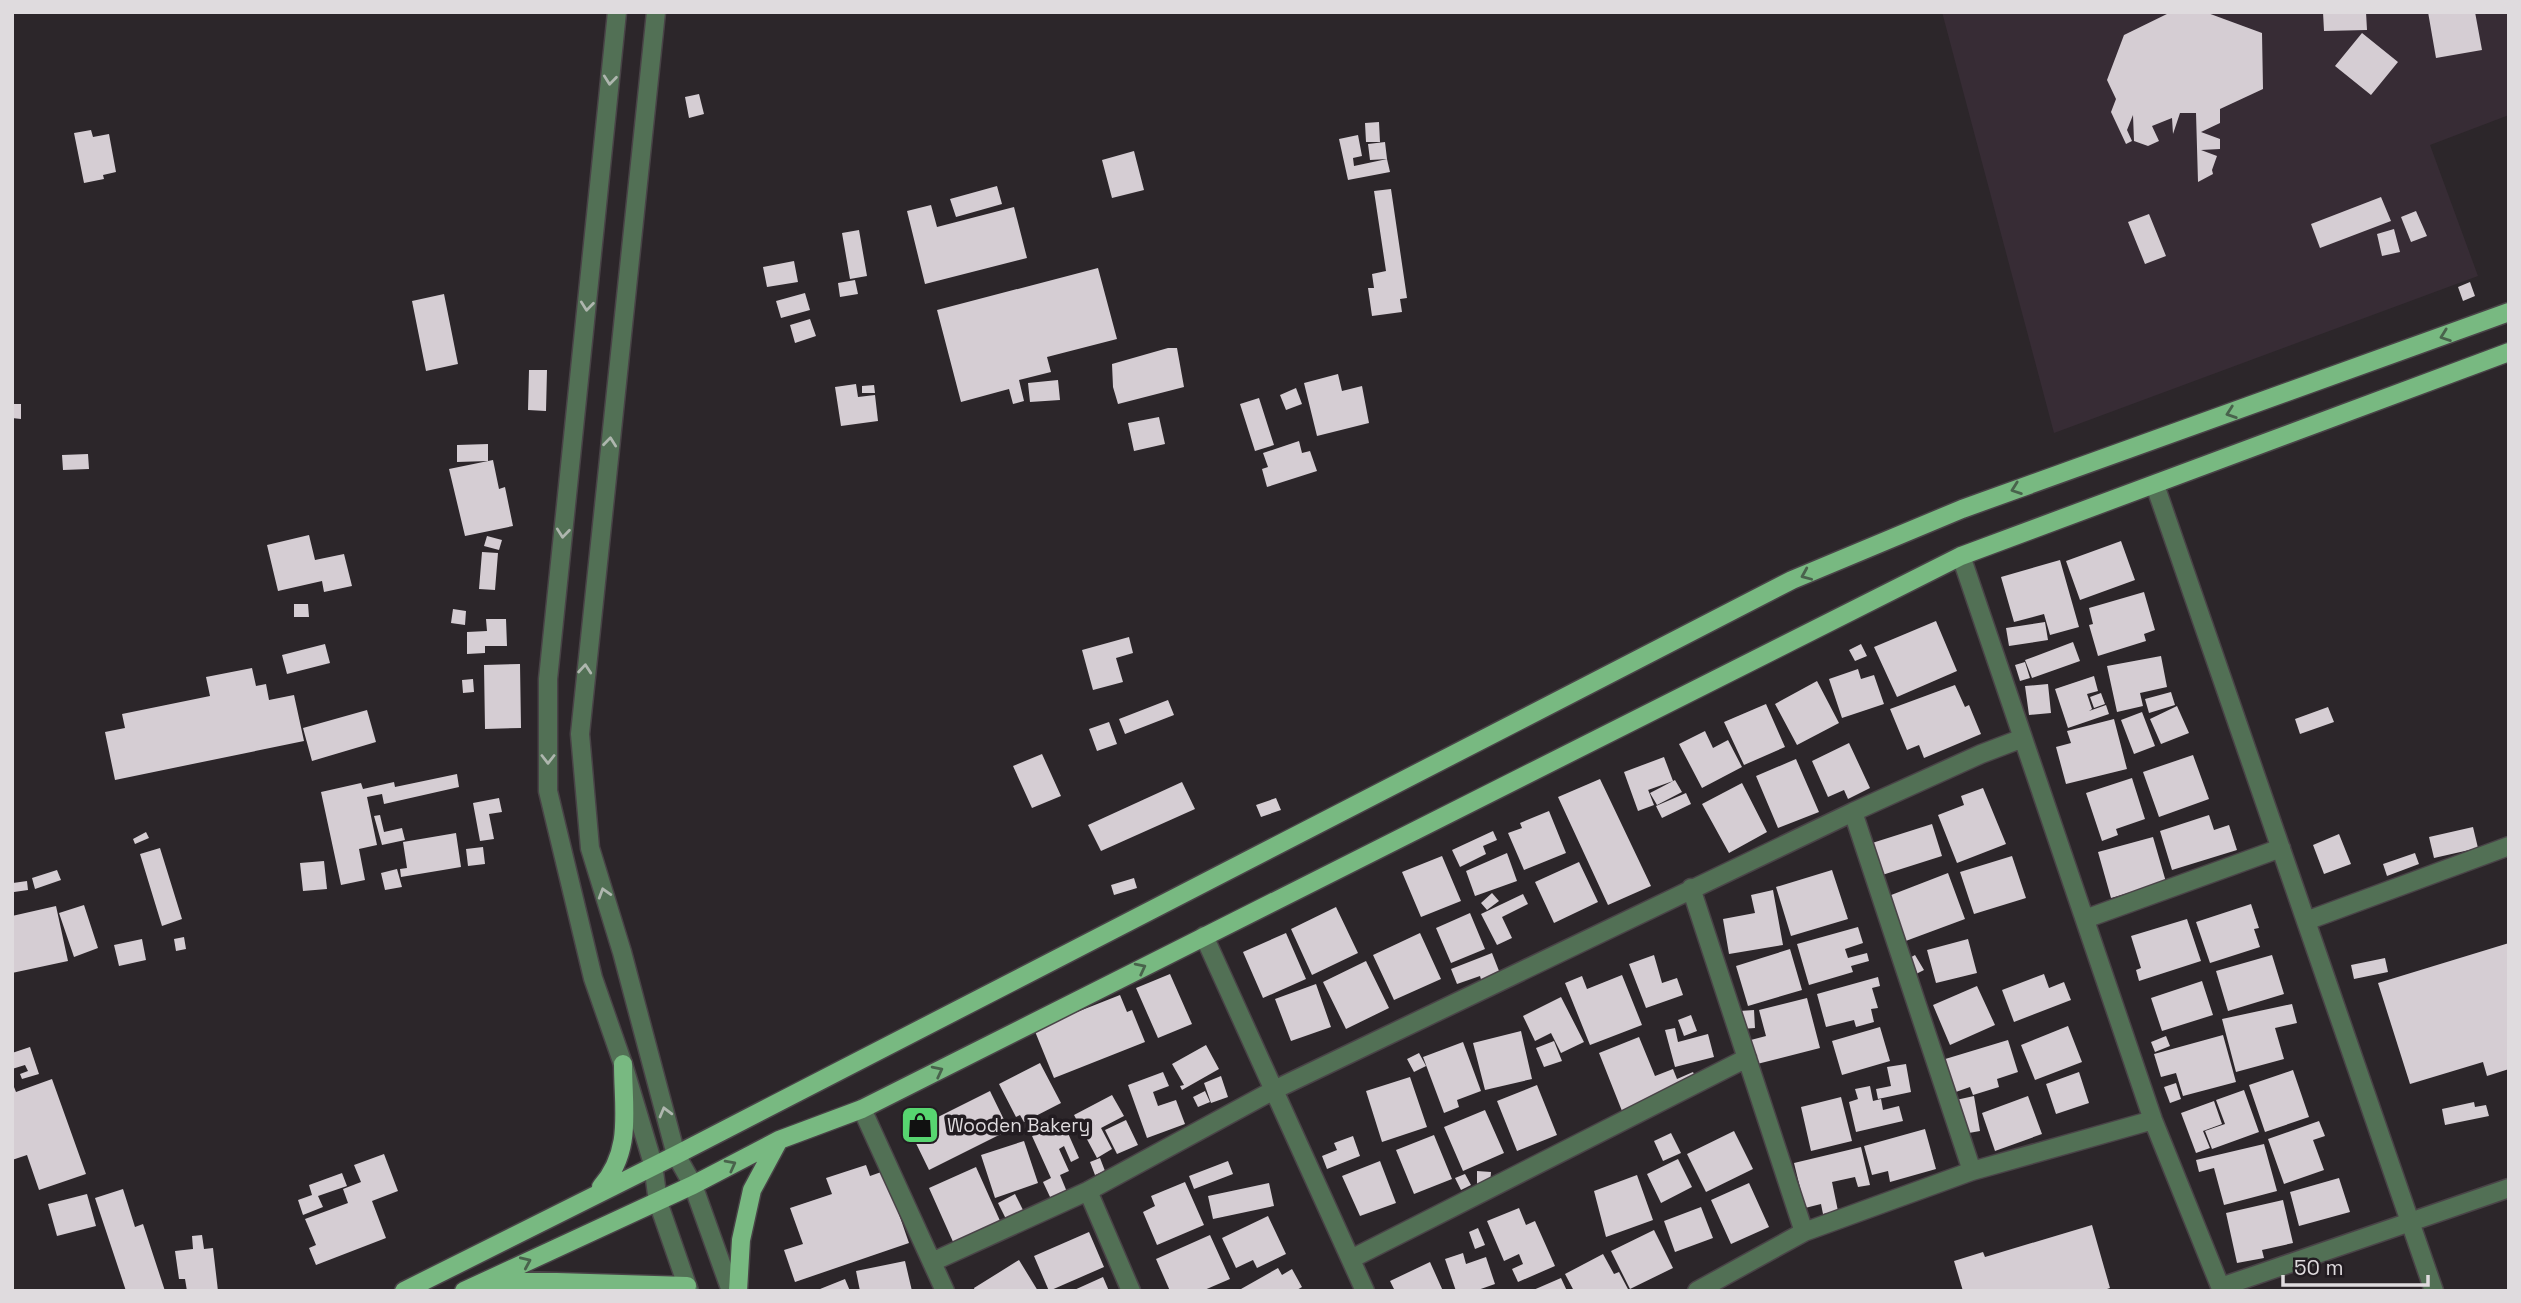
<svg xmlns="http://www.w3.org/2000/svg" width="2521" height="1303" viewBox="0 0 2521 1303" font-family="'Space Grotesk',sans-serif">
<style>
.built{fill:#372c35}
.building{fill:#d5cdd3}
.lines{fill:none;stroke-linecap:round;stroke-linejoin:round}
.minor-casing{stroke:#494347;stroke-width:21}
.major-casing{stroke:#494347;stroke-width:21}
.minor{stroke:#527055;stroke-width:18}
.major{stroke:#78b981;stroke-width:18}
.oneway{stroke:#aeb6ae}
.oneway2{stroke:#49634c}
.labels{text-anchor:middle;dominant-baseline:central;stroke-width:7;stroke-linejoin:round;paint-order:stroke}
.poi-label{font-size:19px;fill:#dfdbde;stroke:#221c21;text-anchor:start}
</style>
<rect width="100%" height="100%" fill="#2c262a"/>
<path class="built" d="M1942,12H2509V115L2430,145L2478,276L2054,433Z"/>
<path class="building" d="M2171,12H2205L2262,33L2263,89L2220,109V123L2201,132L2220,139V149L2201,150L2217,156L2212,170L2213,174L2198,182L2196,113H2180L2173,134L2172,118L2152,126L2159,141L2148,146L2134,141L2133,115L2127,130L2132,141L2126,144L2111,112L2116,99L2107,80L2124,35Z
M2323,12H2366L2367,30L2324,31Z
M2428,12H2475L2482,50L2436,58Z
M2362,33L2398,62L2371,95L2335,66Z
M699,94L704,114L689,118L685,97Z
M1379,122L1380,142H1366L1365,123Z
M91,130L93,137L109,134L116,172L103,175L104,179L84,183L74,133Z
M1358,135L1362,156L1353,158L1354,166L1387,159L1390,172L1348,180L1339,139Z
M1385,142L1387,159L1370,160L1368,144Z
M1134,151L1144,190L1112,198L1102,160Z
M997,186L1002,204L956,217L950,199Z
M1391,189L1407,298L1400,299L1402,312L1372,316L1368,288H1374L1372,274L1386,271L1374,191Z
M2381,197L2391,221L2320,248L2311,224Z
M931,205L937,227L1014,207L1027,258L925,284L907,211Z
M2416,211L2427,236L2411,242L2401,217Z
M2149,214L2166,256L2145,264L2128,222Z
M2394,229L2400,252L2382,256L2377,234Z
M859,230L867,276L850,279L842,233Z
M794,261L798,282L767,287L763,267Z
M1098,268L1117,339L1047,357L1051,372L1019,380L1024,401L1013,404L1009,389L961,402L937,310Z
M855,280L858,294L840,297L838,283Z
M2470,282L2475,296L2463,301L2458,287Z
M805,293L810,310L781,318L776,301Z
M444,294L458,364L426,371L412,301Z
M810,319L816,336L795,343L790,325Z
M1168,348H1177L1184,387L1118,404L1113,387L1112,364Z
M529,370H547L546,411L528,410Z
M1338,374L1342,391L1362,386L1369,423L1317,436L1304,383Z
M1058,380L1060,400L1030,402L1028,383Z
M856,384L858,397L875,395L878,421L841,426L835,387Z
M874,385L875,393H862V386Z
M1296,388L1302,404L1286,410L1280,395Z
M1259,398L1274,445L1255,451L1240,404Z
M12,404H21V419L12,418Z
M1159,417L1165,444L1134,451L1128,423Z
M1299,441L1302,453L1310,451L1317,471L1267,487L1262,469L1268,467L1263,453Z
M488,444V461L457,462V445Z
M88,454L89,469L63,470L62,455Z
M493,460L499,489L505,487L513,526L465,536L449,469Z
M309,535L315,560L344,554L352,586L324,592L322,581L278,591L267,545Z
M487,536L502,540L499,550L484,546Z
M2121,541L2135,580L2080,600L2066,561Z
M482,552L498,553L495,590L479,589Z
M2060,560L2079,627L2050,635L2044,614L2014,622L2001,577Z
M2144,592L2155,630L2144,634L2146,641L2098,656L2089,625L2093,624L2089,608Z
M294,604H308L309,617H294Z
M453,609L466,611L465,625L451,623Z
M486,619H506L507,646H485V653L467,654V632L487,631Z
M1936,621L1957,671L1897,697L1874,647Z
M2045,622L2048,640L2009,646L2006,628Z
M1129,637L1133,653L1116,658L1123,682L1093,690L1082,650Z
M2073,642L2080,661L2032,678L2025,660Z
M325,644L330,663L287,674L282,655Z
M1861,644L1867,656L1855,661L1849,650Z
M2161,656L2167,687L2140,693L2143,706L2117,712L2107,666Z
M2025,662L2030,678L2020,681L2015,665Z
M520,664L521,728L485,729L484,665Z
M252,668L256,686L266,684L269,700L294,695L304,741L115,780L105,732L125,728L122,714L210,696L206,677Z
M1858,669L1861,679L1874,675L1884,704L1842,718L1829,679Z
M2094,676L2098,691L2087,694L2092,709L2089,711L2106,705L2109,714L2068,728L2055,689Z
M473,679L474,692L463,693L462,680Z
M1817,681L1839,723L1797,745L1775,704Z
M2048,684L2051,713L2029,715L2025,686Z
M1955,685L1965,707L1969,705L1981,734L1924,758L1919,745L1907,750L1890,709Z
M2171,692L2175,705L2149,713L2145,699Z
M2101,693L2105,704L2094,708L2090,697Z
M1168,700L1174,715L1125,734L1119,719Z
M1766,704L1785,747L1744,765L1724,722Z
M2177,706L2189,733L2161,744L2150,719Z
M2328,707L2334,722L2300,734L2295,719Z
M367,710L376,742L312,761L303,728Z
M2142,712L2155,746L2134,754L2121,720Z
M2114,719L2127,769L2066,784L2056,747L2071,743L2067,731Z
M1109,722L1117,744L1097,751L1089,729Z
M1705,731L1713,748L1728,740L1742,767L1702,788L1679,744Z
M1849,743L1870,788L1848,799L1844,790L1828,797L1812,761Z
M1042,754L1061,796L1032,808L1013,766Z
M2193,755L2209,799L2159,817L2143,772Z
M1664,757L1673,781L1648,790L1647,787L1654,805L1638,811L1624,772Z
M1796,759L1819,812L1778,828L1756,776Z
M457,774L459,787L384,804L382,794L367,797L377,845L359,849L365,880L341,885L321,792L361,783L363,789L394,782L395,787Z
M2132,778L2145,819L2116,829L2118,835L2102,841L2086,793Z
M1600,779L1651,886L1608,905L1558,797Z
M1675,780L1682,792L1657,805L1650,793Z
M1182,782L1195,809L1101,851L1088,825Z
M1742,783L1767,832L1729,853L1702,804Z
M1983,788L2006,844L1957,863L1938,815L1964,805L1961,796Z
M1686,793L1691,804L1662,818L1656,806Z
M499,798L502,812L489,814L494,839L480,841L473,803Z
M1276,798L1281,810L1261,817L1256,805Z
M1549,811L1566,853L1524,870L1508,833L1522,828L1520,823Z
M380,815L384,832L402,828L405,840L382,845L374,816Z
M2209,815L2214,830L2229,825L2237,850L2172,870L2160,831Z
M1932,824L1942,856L1879,876L1869,844Z
M2473,827L2478,848L2434,858L2429,837Z
M1493,831L1497,840L1483,846L1486,854L1460,867L1452,850Z
M146,832L149,838L135,844L133,839Z
M456,833L461,867L401,877L400,869L407,868L403,842Z
M2339,834L2351,864L2324,874L2313,845Z
M2153,837L2166,882L2111,898L2098,852Z
M483,847L485,864L468,866L466,849Z
M160,848L182,919L162,926L140,854Z
M1507,853L1517,881L1475,896L1466,871Z
M2415,853L2419,864L2387,876L2383,864Z
M1442,856L1461,901L1421,917L1402,872Z
M2012,856L2026,898L1974,914L1960,872Z
M324,861L327,889L303,891L300,863Z
M1579,862L1598,902L1554,923L1535,882Z
M397,869L402,887L385,890L381,873Z
M57,870L61,880L35,889L32,878Z
M1832,870L1848,919L1791,936L1776,887Z
M1948,873L1965,919L1903,942L1886,897Z
M1134,878L1137,888L1114,895L1111,885Z
M27,881L28,890L14,892L13,883Z
M1773,890L1783,945L1729,954L1723,919L1755,913L1751,895Z
M1492,893L1499,901L1487,910L1481,903Z
M1523,894L1528,904L1502,917L1512,938L1497,945L1481,914Z
M2251,904L2259,928L2254,929L2260,947L2210,963L2196,922Z
M84,905L98,948L74,957L59,913Z
M56,906L68,961L12,973V916Z
M1336,907L1358,953L1312,975L1291,929Z
M1470,913L1485,949L1451,963L1436,928Z
M2187,919L2201,961L2139,981L2136,970L2141,968L2131,936Z
M1858,927L1863,943L1845,949L1848,958L1867,953L1869,961L1851,966L1853,972L1809,985L1797,944Z
M1286,933L1306,979L1263,998L1243,952Z
M1420,933L1441,979L1394,1000L1373,955Z
M184,937L186,949L176,951L174,939Z
M142,939L146,960L119,966L114,945Z
M1968,939L1977,973L1936,983L1927,950Z
M2509,943V1069L2487,1076L2483,1062L2410,1084L2378,983Z
M1790,949L1802,990L1748,1006L1736,966Z
M1492,953L1501,976L1482,983L1480,976L1457,984L1451,969Z
M1654,955L1662,983L1677,978L1683,995L1646,1008L1629,964Z
M1915,955L1924,970L1912,976L1904,961Z
M2272,955L2284,994L2228,1011L2216,971Z
M2385,958L2388,972L2354,979L2351,965Z
M1366,961L1389,1008L1346,1029L1323,982Z
M1170,974L1192,1024L1158,1038L1136,988Z
M2044,974L2049,988L2064,982L2071,1000L2014,1022L2002,990Z
M1622,975L1642,1025L1590,1045L1565,983L1582,976L1587,989Z
M1878,977L1880,986L1872,988L1878,1008L1871,1009L1874,1022L1856,1027L1854,1020L1826,1027L1817,994Z
M2202,981L2213,1015L2162,1031L2151,998Z
M1316,984L1331,1027L1291,1041L1275,999Z
M1977,986L1995,1025L1950,1045L1933,1005Z
M1120,995L1127,1012L1132,1010L1145,1042L1054,1078L1034,1029Z
M1561,997L1584,1042L1561,1053L1551,1033L1535,1041L1523,1016Z
M1807,998L1820,1048L1753,1065L1747,1041L1766,1036L1759,1010Z
M2292,1004L2297,1023L2275,1028L2284,1059L2236,1072L2222,1019Z
M1754,1010L1755,1028L1741,1029L1740,1011Z
M1691,1015L1697,1031L1684,1036L1678,1020Z
M2068,1026L2082,1062L2035,1080L2021,1045Z
M1880,1027L1890,1061L1842,1075L1832,1041Z
M1675,1028L1678,1042L1708,1034L1714,1057L1675,1067L1665,1030Z
M1521,1031L1532,1079L1485,1090L1473,1043Z
M2223,1035L2236,1082L2183,1096L2176,1073L2161,1077L2154,1054Z
M2166,1036L2170,1046L2155,1052L2151,1042Z
M1639,1037L1655,1076L1673,1069L1677,1079L1693,1072L1697,1081L1622,1111L1599,1053Z
M2008,1040L2018,1072L1997,1079L1999,1087L1973,1095L1970,1087L1953,1093L1942,1060Z
M1554,1041L1562,1061L1544,1067L1536,1048Z
M1463,1042L1481,1091L1457,1100L1459,1107L1444,1113L1423,1057Z
M1206,1045L1219,1069L1182,1090L1180,1086L1184,1085L1172,1064Z
M30,1047L39,1074L22,1079L20,1074L28,1071L25,1065L12,1069V1053Z
M1419,1053L1426,1066L1414,1072L1407,1059Z
M1040,1063L1061,1103L1024,1122L1020,1115L1016,1117L999,1084Z
M1906,1064L1911,1092L1878,1099L1876,1089L1891,1086L1887,1067Z
M2293,1070L2309,1117L2265,1132L2249,1085Z
M1163,1072L1169,1086L1153,1092L1158,1106L1176,1100L1185,1124L1147,1138L1128,1085Z
M2079,1072L2089,1103L2056,1114L2046,1084Z
M1221,1076L1228,1097L1211,1103L1204,1083Z
M1410,1077L1427,1127L1382,1142L1366,1091Z
M52,1079L86,1174L39,1190L27,1155L12,1160V1082L16,1092Z
M2176,1083L2181,1099L2170,1103L2164,1087Z
M1537,1085L1557,1135L1517,1151L1497,1101Z
M1870,1086L1873,1101L1881,1099L1883,1110L1899,1106L1903,1121L1856,1132L1849,1102L1858,1099L1855,1089Z
M2244,1090L2259,1132L2212,1149L2205,1131L2225,1124L2216,1100Z
M990,1091L1009,1130L929,1170L910,1131Z
M1205,1091L1210,1102L1198,1107L1193,1097Z
M1112,1095L1124,1116L1101,1128L1112,1149L1097,1158L1074,1115Z
M1974,1096L1980,1131L1963,1134L1956,1100Z
M2028,1096L2042,1134L1995,1151L1982,1113Z
M1841,1097L1852,1141L1811,1151L1801,1107Z
M2214,1101L2222,1124L2203,1131L2210,1148L2196,1153L2181,1113Z
M2474,1102L2475,1107L2486,1105L2489,1116L2445,1125L2442,1109Z
M1485,1110L1504,1153L1463,1171L1444,1127Z
M1126,1120L1138,1145L1117,1154L1105,1130Z
M2319,1121L2325,1136L2313,1140L2324,1170L2284,1184L2268,1139Z
M1063,1122L1079,1158L1071,1162L1064,1146L1059,1149L1069,1171L1060,1175L1067,1192L1051,1199L1043,1182L1051,1178L1032,1136Z
M1925,1129L1936,1169L1890,1182L1888,1171L1872,1175L1864,1146Z
M1734,1131L1753,1169L1706,1192L1687,1154Z
M1671,1133L1681,1153L1663,1161L1654,1141Z
M1434,1135L1452,1179L1414,1194L1396,1150Z
M1353,1136L1360,1156L1327,1169L1322,1156L1337,1150L1334,1143Z
M1024,1141L1038,1183L995,1198L981,1155Z
M2264,1144L2277,1191L2224,1205L2214,1168L2199,1172L2196,1160Z
M1861,1147L1870,1185L1858,1187L1855,1177L1832,1182L1838,1211L1823,1214L1821,1204L1805,1208L1794,1163Z
M384,1154L398,1191L372,1201L386,1238L316,1265L309,1248L316,1245L305,1219L348,1203L343,1189L361,1182L354,1165Z
M1100,1158L1105,1171L1095,1175L1090,1162Z
M1678,1159L1692,1187L1661,1203L1647,1174Z
M1228,1161L1233,1174L1194,1189L1189,1176Z
M1380,1161L1396,1203L1360,1216L1342,1176Z
M866,1165L870,1176L884,1171L909,1243L795,1282L784,1250L803,1244L790,1208L832,1194L826,1178Z
M976,1167L1001,1223L954,1244L929,1188Z
M1477,1171L1491,1172L1490,1185L1477,1184Z
M342,1173L347,1186L318,1196L323,1207L303,1215L298,1200L312,1195L309,1185Z
M1465,1174L1471,1185L1461,1190L1455,1178Z
M1637,1175L1653,1220L1606,1237L1594,1191Z
M2339,1178L2350,1212L2299,1226L2290,1192Z
M1185,1182L1204,1225L1157,1245L1143,1212L1155,1206L1151,1196Z
M1269,1183L1274,1206L1213,1219L1208,1196Z
M1749,1183L1769,1227L1731,1244L1711,1200Z
M123,1189L135,1227L143,1224L165,1291H126L95,1198Z
M87,1194L96,1226L57,1236L48,1204Z
M1015,1194L1024,1212L1007,1221L998,1203Z
M2283,1200L2293,1243L2262,1250L2264,1258L2237,1263L2226,1213Z
M1701,1207L1713,1238L1675,1252L1664,1221Z
M1519,1208L1526,1225L1535,1221L1555,1266L1518,1282L1512,1269L1523,1264L1519,1254L1504,1261L1487,1221Z
M1268,1216L1286,1254L1257,1268L1253,1260L1236,1268L1222,1238Z
M2092,1225L2110,1288L2101,1291H1963L1954,1261L1983,1252L1985,1257Z
M1478,1228L1485,1245L1475,1249L1469,1232Z
M1654,1230L1673,1268L1630,1289L1611,1251Z
M1089,1232L1104,1267L1049,1291L1034,1256Z
M202,1235L204,1249L213,1248L218,1291H187L185,1279H179L175,1251L193,1249L192,1236Z
M1210,1235L1230,1279L1202,1291H1170L1156,1259Z
M1463,1253L1466,1264L1486,1257L1495,1284L1475,1291H1456L1445,1259Z
M1603,1254L1614,1274L1619,1272L1629,1291H1574L1565,1274Z
M1019,1260L1038,1291H975L974,1288Z
M905,1261L912,1291H860L856,1271Z
M1430,1262L1443,1291H1395L1390,1281Z
M1278,1268L1282,1275L1292,1269L1302,1287L1295,1291H1242L1241,1289Z
M1103,1277L1109,1291H1072Z
M1561,1278L1567,1291H1531Z
M845,1279L850,1291H815Z"/>
<g class="lines">
<g class="minor-casing">
<path id="minor" d="M617,12L548,679V791L593,978L623,1064L653,1164L658,1202L689,1291
M656,12L580,734L590,848L622,952L676,1155L693,1185L731,1291
M2155,485L2434,1291
M1961,556L2153,1120L2222,1291
M1853,812L1981,754L2023,738
M1691,888L1804,1232
M2085,919L2281,848
M2306,921L2509,846
M1204,936L1365,1291
M862,1109L945,1291
M1351,1259L1747,1058
M932,1262L1088,1191
M2221,1287L2509,1188
M1131,1291L1088,1191L1274,1090L1853,812L1972,1171
M1697,1291L1804,1232L1972,1171L2153,1120"/>
</g>
<g class="major-casing">
<path id="major" d="M601,1187C633,1150 623,1110 623,1064
M492,1280L687,1286
M404,1291L676,1155L1792,580L1962,509L2509,312
M464,1291L693,1185L779,1140L862,1109L1961,556L2509,352
M738,1291L741,1240L752,1190L779,1140"/>
</g>
<use href="#minor" class="minor"/>
<use href="#major" class="major"/>
</g>
<defs><path id="oneway-chevron" d="M-2-3.5L2.5 0L-2 3.5" fill="none" stroke-width="1.6" stroke-linecap="round" stroke-linejoin="round" transform="scale(1.75)"/></defs>
<g class="oneway">
<use href="#oneway-chevron" transform="translate(610 80) rotate(96)"/>
<use href="#oneway-chevron" transform="translate(587 306) rotate(96)"/>
<use href="#oneway-chevron" transform="translate(610 442) rotate(-84)"/>
<use href="#oneway-chevron" transform="translate(563 533) rotate(96)"/>
<use href="#oneway-chevron" transform="translate(585 669) rotate(-85)"/>
<use href="#oneway-chevron" transform="translate(548 759) rotate(90)"/>
<use href="#oneway-chevron" transform="translate(604 893) rotate(-107)"/>
<use href="#oneway-chevron" transform="translate(665 1112) rotate(-105)"/>
</g>
<g class="oneway2">
<use href="#oneway-chevron" transform="translate(2445 336) rotate(160)"/>
<use href="#oneway-chevron" transform="translate(2231 413) rotate(161)"/>
<use href="#oneway-chevron" transform="translate(2016 489) rotate(160)"/>
<use href="#oneway-chevron" transform="translate(1806 575) rotate(157)"/>
<use href="#oneway-chevron" transform="translate(1141 968) rotate(-27)"/>
<use href="#oneway-chevron" transform="translate(938 1071) rotate(-27)"/>
<use href="#oneway-chevron" transform="translate(731 1165) rotate(-28)"/>
<use href="#oneway-chevron" transform="translate(526 1262) rotate(-24)"/>
</g>
<defs>
<g id="shop-square" transform="scale(2.0125)"><rect x="-9" y="-9" width="18" height="18" rx="4" fill="#57d570" stroke="#221c21"/><path d="M-5-2.5h2.3a2.7 3.5 0 0 1 5.4 0H5L5.5 6h-11ZM-1.5-2.5h3a1.5 2.3 0 0 0-3 0Z" fill="#111"/></g>
</defs>
<g fill-rule="evenodd">
<use href="#shop-square" x="920" y="1125"/>
</g>
<g class="labels">
<g class="poi-label">
<text x="947" y="1125">Wooden Bakery</text>
</g>
</g>
<rect width="2521" height="1303" fill="none" stroke="#dfdbde" stroke-width="28"/>
<path d="M2283 1275v10h145v-10" fill="none" stroke="#dfdbde" stroke-width="3.5"/>
<text x="2294" y="1275" font-size="21" fill="#dfdbde" stroke="#221c21" stroke-width="5" paint-order="stroke">50 m</text>
</svg>
